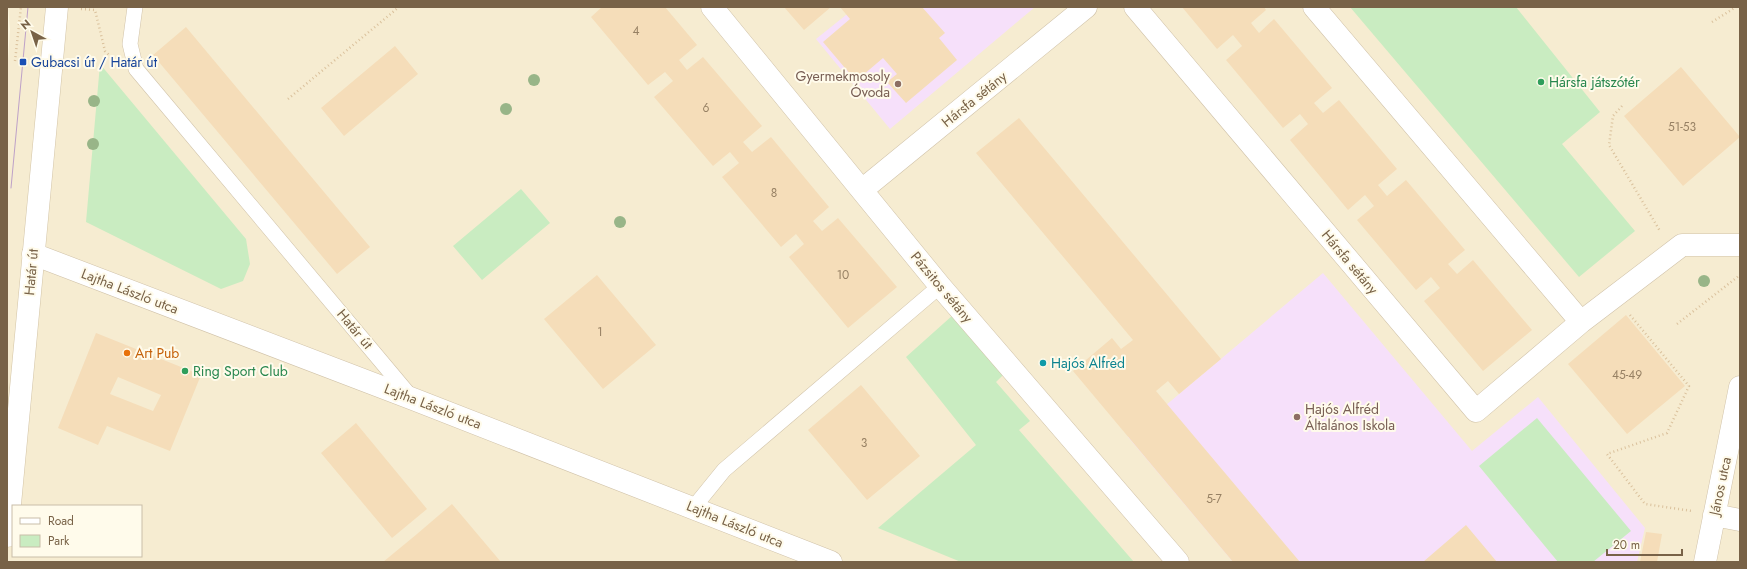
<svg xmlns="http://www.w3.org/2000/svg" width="1747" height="569" viewBox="0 0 1747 569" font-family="Jost,sans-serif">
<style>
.residential{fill:#f6ecd1;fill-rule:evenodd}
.education{fill:#f6e0fa}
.green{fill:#c9ecc1}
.building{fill:#f5ddb9;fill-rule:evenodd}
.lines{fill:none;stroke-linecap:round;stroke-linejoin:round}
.lane-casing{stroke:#d0c2a9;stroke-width:16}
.street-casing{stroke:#d0c2a9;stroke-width:23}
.secondary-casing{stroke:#d3c4a6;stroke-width:23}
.path{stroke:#dac19c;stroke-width:2.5;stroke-dasharray:1 3;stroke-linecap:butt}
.lane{stroke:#fff;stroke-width:15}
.street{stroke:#fff;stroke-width:22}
.secondary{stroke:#fff;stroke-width:22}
.tram{stroke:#bea1c8;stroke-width:1}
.tree{fill:#98b588}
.transit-dot{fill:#1a4fb4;stroke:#fffbeb;stroke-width:1.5}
.leisure-dot{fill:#2e9e5b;stroke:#fffbeb;stroke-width:1.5}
.education-dot{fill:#8d6e63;stroke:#fffbeb;stroke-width:1.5}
.food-dot{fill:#e8710a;stroke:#fffbeb;stroke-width:1.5}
.culture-dot{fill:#0f9aa8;stroke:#fffbeb;stroke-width:1.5}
.labels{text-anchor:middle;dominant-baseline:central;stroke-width:4;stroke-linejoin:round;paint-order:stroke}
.number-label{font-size:12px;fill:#978164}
.transit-label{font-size:14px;fill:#164399;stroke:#fffbeb;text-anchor:start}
.education-label{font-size:14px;fill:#785e54;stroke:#fffbeb;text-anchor:end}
.leisure-label{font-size:14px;fill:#27864d;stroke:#fffbeb;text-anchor:start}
.street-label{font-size:14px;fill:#786247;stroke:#fffbeb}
.food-label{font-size:14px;fill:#c56008;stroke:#fffbeb;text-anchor:start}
.culture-label{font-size:14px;fill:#0d838f;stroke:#fffbeb;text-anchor:start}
</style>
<rect width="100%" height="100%" fill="#fef9e3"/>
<path class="residential" d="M8,7H1740V562H7V75L10,30ZM13,506H141V556H13Z"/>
<path class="education" d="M856,7H1035L890,129L816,39Z
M1323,273L1472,451L1538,397L1645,528L1637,562H1233L1128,437Z"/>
<path class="green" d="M1350,7H1516L1600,112L1562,144L1635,231L1579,277Z
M100,64L246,239L250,264L243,281L221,289L86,222Z
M521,189L550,223L482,280L453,246Z
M953,315L1003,375L996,382L1030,421L1019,430L1134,562H961L878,528L976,445L906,357Z
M1537,418L1631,531L1593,562H1558L1479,466Z"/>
<path class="building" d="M602,7H665L697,45L679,60L687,70L703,57L762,126L743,142L752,152L771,137L829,207L813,221L822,231L838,218L897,287L848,328L789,257L804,244L796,234L781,247L722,177L739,163L730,152L713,166L654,97L673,81L665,72L648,85L591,17Z
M784,7H831L804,30Z
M840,7H922L945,33L939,38L957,60L906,103L887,82L897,74L883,58L856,81L823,42L850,19Z
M1182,7H1264L1266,10L1251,23L1259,33L1274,19L1332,88L1314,103L1323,113L1339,100L1397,169L1378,185L1387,196L1406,180L1465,250L1448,264L1457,274L1473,260L1532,330L1483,371L1424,301L1440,288L1431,277L1416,290L1357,220L1374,206L1365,195L1348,210L1290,140L1308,124L1300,114L1283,128L1226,60L1242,46L1233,35L1217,49Z
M186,27L370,247L337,274L153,55Z
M395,46L418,74L344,136L321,108Z
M1681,67L1740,137L1683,186L1624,116Z
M1019,118L1221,359L1179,394L1168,381L1156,391L1300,562H1233L1073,371L1112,338L1121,349L1133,340L976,153Z
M597,275L656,345L603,389L544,319Z
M1626,315L1685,386L1627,434L1568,364Z
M96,333L201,375L170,451L107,426L98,445L58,428ZM118,377L161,395L153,411L110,394Z
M861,385L920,456L867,500L808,430Z
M356,423L427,509L392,538L321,453Z
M452,504L501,562H383L417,534Z
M1466,525L1497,562H1423Z
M1646,532L1662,534L1657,562H1640Z"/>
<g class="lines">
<g class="lane-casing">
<path id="lane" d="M135,7L130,44L136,69L411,397
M694,507L724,470L940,286"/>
</g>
<g class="street-casing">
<path id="street" d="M712,7L940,286L1178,562
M1135,7L1476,411L1581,322L1314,7
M862,190L1086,7
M33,254L413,399L831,562
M1581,322L1682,245H1740
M1714,515L1740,520
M1705,562L1740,387"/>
</g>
<g class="secondary-casing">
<path id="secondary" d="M7,536L57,7"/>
</g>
<path class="path" d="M81,9L95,10L105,51L111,57
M1712,22L1736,7
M15,61L21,7
M288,99L399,7
M1622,106L1613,116L1609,145L1660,231
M1630,315L1689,386L1667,433L1607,454L1645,504L1692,511
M1677,324L1740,275"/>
<use href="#lane" class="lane"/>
<use href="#street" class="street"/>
<use href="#secondary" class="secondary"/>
<path class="tram" d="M11,188L28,7"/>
</g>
<g class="tree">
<circle cx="534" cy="80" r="6"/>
<circle cx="94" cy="101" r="6"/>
<circle cx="506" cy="109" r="6"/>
<circle cx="93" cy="144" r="6"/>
<circle cx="620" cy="222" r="6"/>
<circle cx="1704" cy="281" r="6"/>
</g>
<rect class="transit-dot" x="19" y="58" width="8" height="8" rx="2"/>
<g class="leisure-dot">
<circle cx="1541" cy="82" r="4"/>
<circle cx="185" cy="371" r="4"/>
</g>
<g class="education-dot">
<circle cx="898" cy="84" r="4"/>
<circle cx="1297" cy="417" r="4"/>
</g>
<circle class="food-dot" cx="127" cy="353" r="4"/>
<circle class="culture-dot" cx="1043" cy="363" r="4"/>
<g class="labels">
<g class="number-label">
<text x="636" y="31">4</text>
<text x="706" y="108">6</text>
<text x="1682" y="127">51-53</text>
<text x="774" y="193">8</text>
<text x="843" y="275">10</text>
<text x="600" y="332">1</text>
<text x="1627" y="375">45-49</text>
<text x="864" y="443">3</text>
<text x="1214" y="499">5-7</text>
</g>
<g class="transit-label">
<text x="31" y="62">Gubacsi út / Határ út</text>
</g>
<g class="education-label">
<text x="890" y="76">Gyermekmosoly<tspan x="890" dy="16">Óvoda</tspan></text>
<text x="1305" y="409" text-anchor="start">Hajós Alfréd<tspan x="1305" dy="16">Általános Iskola</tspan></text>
</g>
<g class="leisure-label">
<text x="1549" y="82">Hársfa játszótér</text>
<text x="193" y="371">Ring Sport Club</text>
</g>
<g class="street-label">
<text transform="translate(974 99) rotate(-39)">Hársfa sétány</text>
<text transform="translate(1350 262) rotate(50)">Hársfa sétány</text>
<text transform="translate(31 272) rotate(-85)">Határ út</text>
<text transform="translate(942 287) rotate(50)">Pázsitos sétány</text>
<text transform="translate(130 291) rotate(21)">Lajtha László utca</text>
<text transform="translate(355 329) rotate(50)">Határ út</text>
<text transform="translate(433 406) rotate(21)">Lajtha László utca</text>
<text transform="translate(1720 486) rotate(-78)">János utca</text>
<text transform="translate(735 524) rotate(22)">Lajtha László utca</text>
</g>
<g class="food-label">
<text x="135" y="353">Art Pub</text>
</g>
<g class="culture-label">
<text x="1051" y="363">Hajós Alfréd</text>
</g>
</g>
<rect width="1747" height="569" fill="none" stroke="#786247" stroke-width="16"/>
<rect x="12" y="505" width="130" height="52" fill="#fffbeb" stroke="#c9bea9"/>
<rect x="20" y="518" width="20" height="6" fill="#ffffff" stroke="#c9bea9"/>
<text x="48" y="525" font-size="12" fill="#786247">Road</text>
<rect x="20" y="535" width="20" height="12" fill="#c9ecc1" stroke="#c9bea9"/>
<text x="48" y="545" font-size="12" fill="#786247">Park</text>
<g transform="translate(32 32) rotate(320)" stroke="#fffbeb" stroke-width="3" paint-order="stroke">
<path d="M0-3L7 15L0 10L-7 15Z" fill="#786247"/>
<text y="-6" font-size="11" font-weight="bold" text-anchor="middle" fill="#786247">N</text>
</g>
<path d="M1607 549v6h75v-6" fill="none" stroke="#786247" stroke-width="2"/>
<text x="1613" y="549" font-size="12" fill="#786247" stroke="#fffbeb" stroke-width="3" paint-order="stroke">20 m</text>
</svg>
